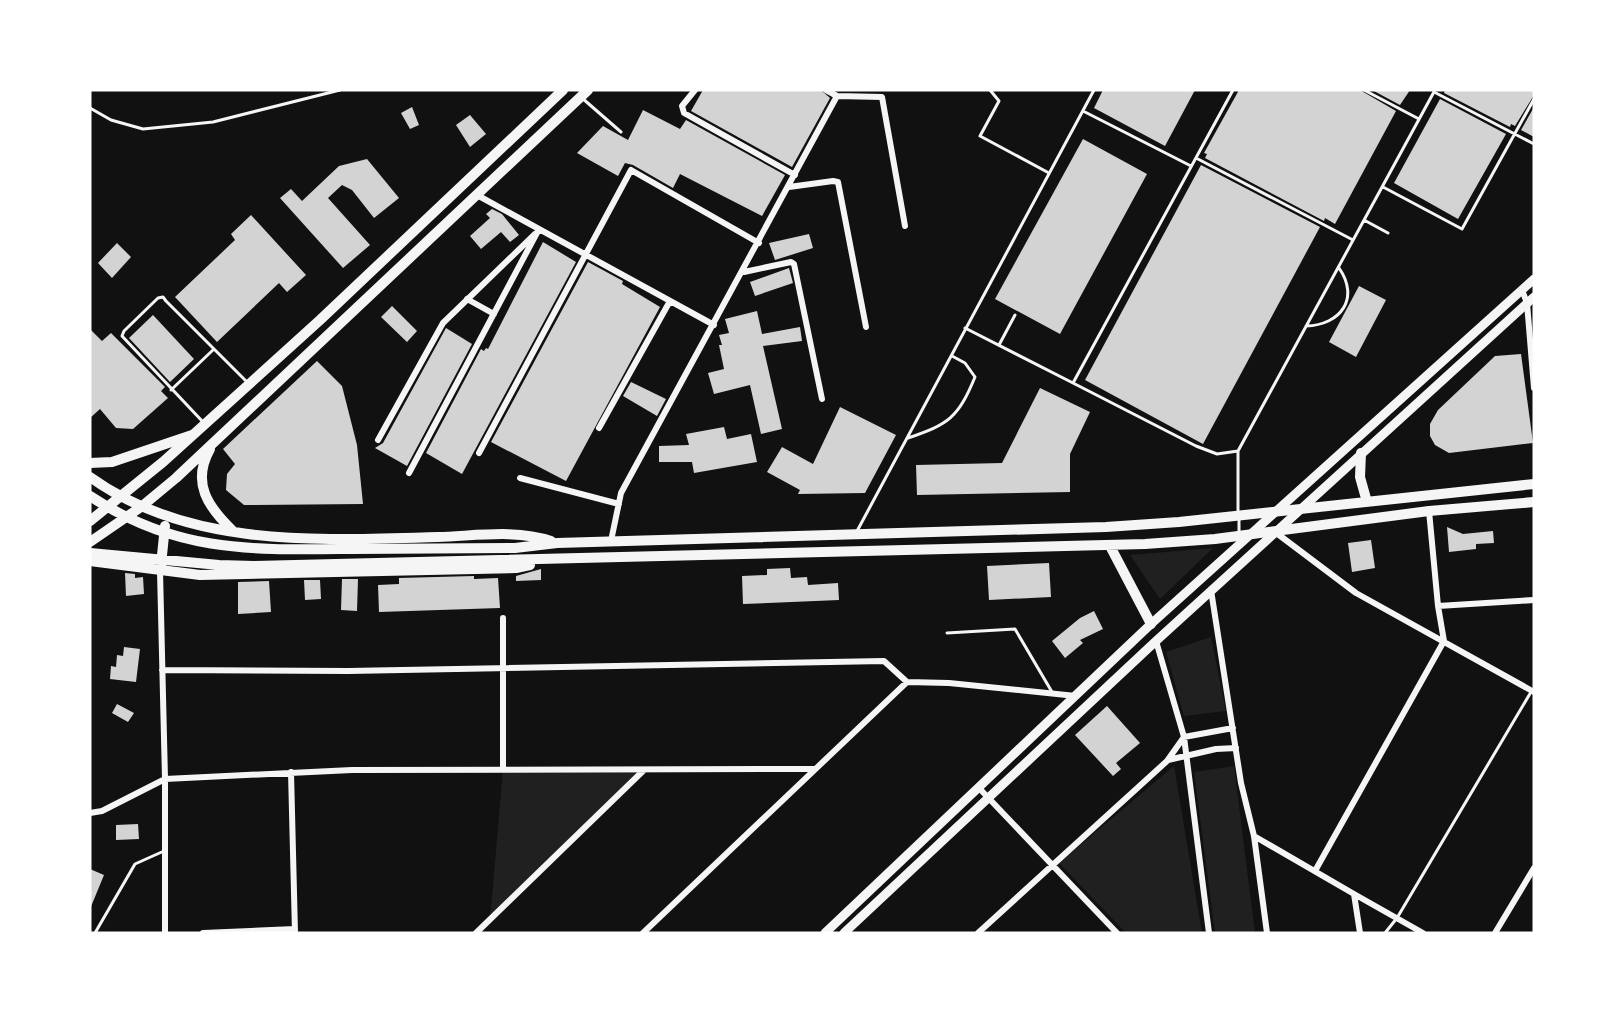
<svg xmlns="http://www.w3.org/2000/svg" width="1624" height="1023" viewBox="0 0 1624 1023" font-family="'Crimson Pro',serif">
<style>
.green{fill:#202020}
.building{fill:#d3d3d3}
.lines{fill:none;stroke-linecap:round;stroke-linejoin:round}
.service{stroke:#f5f5f5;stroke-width:3}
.minor{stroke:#f5f5f5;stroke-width:6}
.secondary{stroke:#f5f5f5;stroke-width:9}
.primary{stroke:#f5f5f5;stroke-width:10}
</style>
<rect width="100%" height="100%" fill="#111"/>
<path class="green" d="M1213,548L1160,599L1130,555Z
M1211,637L1226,711L1184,716L1166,652Z
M1174,766L1202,933H1126L1059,863Z
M1234,766L1255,933H1215L1194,772Z
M503,770H645L490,920Z"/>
<path class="building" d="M703,90H821L830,98L792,167L691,111Z
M1103,90H1195L1165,146L1094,108Z
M1239,90H1360L1396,111L1335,224L1325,218L1324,221L1205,158L1207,154L1204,153Z
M1372,90H1410L1400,105Z
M1445,90H1534V95L1515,126L1511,124L1510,127L1444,93Z
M1440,99L1506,134L1458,219L1394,183Z
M412,107L419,125L410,129L401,113Z
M1534,107V137L1521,130Z
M643,110L680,129L686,120L785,175L762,216L680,174L673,188L633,165L625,163L618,176L577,153L603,126L628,140Z
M470,115L486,134L470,147L456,125Z
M1083,139L1147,174L1060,334L995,299Z
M367,159L399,198L374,218L352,190L342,185L328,198L370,245L343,268L280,198L291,189L302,201L339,166Z
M1201,165L1320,227L1203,444L1085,380Z
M492,209L502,214L519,235L510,242L501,232L481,249L470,236L490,218L486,214Z
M251,215L306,275L287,292L279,283L217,342L175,297L235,240L231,234Z
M809,234L813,248L775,260L769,243Z
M543,242L576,262L462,474L426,453L481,349L484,351L486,348L488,349Z
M117,243L131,257L112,278L98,263Z
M588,262L623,281L622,284L660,307L566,481L491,442Z
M789,268L793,283L755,296L750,282Z
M1359,286L1386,300L1356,357L1329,342Z
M392,306L417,331L407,342L381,317Z
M757,311L762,334L800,327L802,341L763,346L782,429L761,434L750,385L714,394L708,373L724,369L719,345H722L719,335L729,333L725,319Z
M153,315L194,359L170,382L129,338Z
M446,328L472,344L407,466L375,448L383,443Z
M90,329L102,341L111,333L165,387L161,391L168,398L133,429L116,428L100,409L90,418Z
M1521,354L1533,443L1449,453L1435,445L1430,436V424L1438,410L1495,356Z
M317,361L342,386L357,445L363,504L244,505L226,490L227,474L235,464L223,449Z
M631,382L666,399L657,416L623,396Z
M1040,388L1090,412L1070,454V492L917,495L916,465L1002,463Z
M840,407L896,435L865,493L798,494L800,490L767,472L782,447L813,464Z
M724,427L727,439L751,434L757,462L694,473L692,462H659V446L689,445L686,434Z
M1447,527L1463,534L1493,531L1494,543L1476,544V549L1449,552Z
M1371,540L1375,568L1352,572L1348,543Z
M1049,563L1051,597L989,600L987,566Z
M790,568L791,578L807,577L808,585L838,583L839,600L743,604L742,576L767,575V569Z
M541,569V580L516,581V576Z
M125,573L135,574V578L143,577L144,594L126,596Z
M474,576V579L498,578L500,608L379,612L378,585L399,584V578Z
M342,579H358L357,611L341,610Z
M304,580H320L321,599L305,600Z
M269,581L271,612L238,614V582Z
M1094,611L1103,629L1080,640L1083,643L1065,658L1052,641L1080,618Z
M124,647L140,649L136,682L110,679L111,666L116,667L117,655L123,656Z
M117,704L134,713L128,722L112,713Z
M1107,706L1140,743L1116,763L1121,769L1113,776L1075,735Z
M138,824L139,839L116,840V825Z
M90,869L104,875L90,909Z"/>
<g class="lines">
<path class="service" d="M990,90L999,101L980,136L1049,173
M1233,90L1073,383L1196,446L1217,454L1238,451
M1364,90L1419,119
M1434,92L1534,144
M582,98L621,132
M90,108L111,120L143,129L213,122L340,90
M1083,111L1191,166
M1196,158L1353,240
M1383,187L1462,229L1534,99
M1364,220L1388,233
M1306,326C1341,325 1360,298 1339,268
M965,328L1073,383
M999,345L1015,315
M171,390L214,349
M203,422L122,336L124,331L158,298L163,297L166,301L248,383
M908,438C949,424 958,418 975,377L965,363L952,356
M1238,512V451L1435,90
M1239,518V533
M856,533L1094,90
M947,633L1015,629L1052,692
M95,933L135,864L164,851
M1385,933L1397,918L1531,692"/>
<path class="minor" d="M695,90L682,106L684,113L795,175
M826,90L837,96
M837,96L882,97L905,226
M789,187L833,181L838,182L866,327
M477,195L714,325
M744,272L791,262L794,264L822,399
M1522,290L1527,303L1534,388
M467,299L494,314
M599,428L670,301
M378,440L443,323L535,234
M479,453L631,170L759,243
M409,473L539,229
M520,478L619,504
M1275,532L1356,593L1534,692
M611,541L621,493L837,96
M160,571L165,779V933
M1211,590L1241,783L1254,836L1267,933
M1438,606L1534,600
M1156,641L1184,737L1209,933
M162,670L348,671L884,661L907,682
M907,682L949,683L1076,696
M1168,760L1216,749L1236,748
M503,770V618
M291,772L295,933
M979,788L1117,933
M90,813L102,811L165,779L352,770L814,769
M1254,836L1354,894L1360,933
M1315,871L1444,641L1438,606L1429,511
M1354,894L1423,933
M203,933L295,929
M476,933L644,770
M643,933L907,682
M978,933L1167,761L1184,737L1233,728
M1495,933L1534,868"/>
<path class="secondary" d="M825,933L1151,624L1534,279
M844,933L1156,641L1534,297"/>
<path class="primary" d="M210,449C191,483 208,507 233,531
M1361,453L1360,477L1367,502
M90,463L112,462L192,435
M90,477C190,549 321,540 438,537C475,536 516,529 551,541
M90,496C176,553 252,550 350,549C405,549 460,548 515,548L557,543L1106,527L1179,522L1534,484
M90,521L163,462L320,320L563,90
M90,542L141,507L176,478L588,90
M1110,546L1151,624
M90,553L219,565L254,566L1145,544L1215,539L1429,511L1534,502
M90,561L200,575L516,568L530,565
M161,565L165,526"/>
</g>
<rect width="1624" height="1023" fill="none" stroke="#ffffff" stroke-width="183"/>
</svg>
